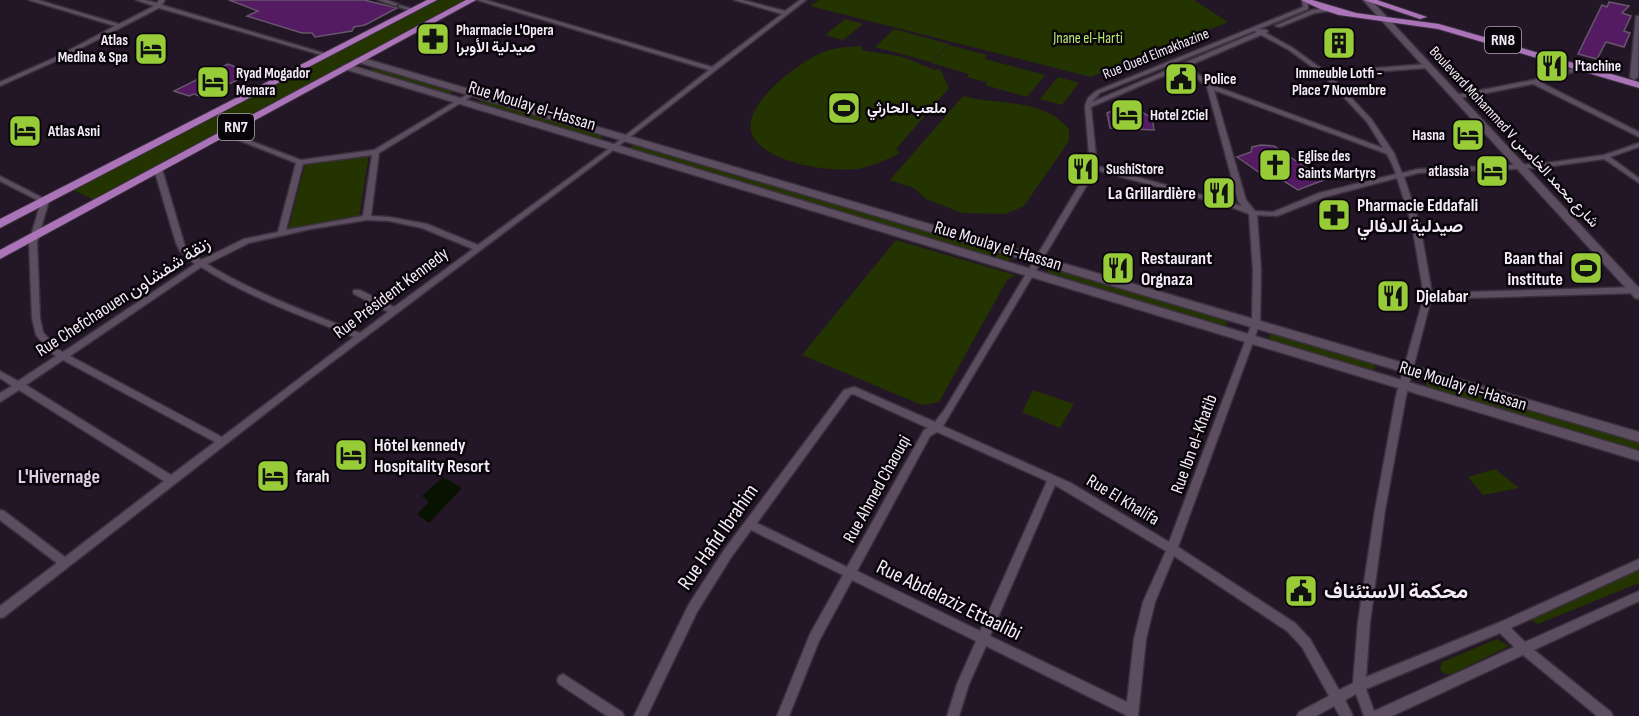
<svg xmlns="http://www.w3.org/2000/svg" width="1639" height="716" viewBox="0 0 1639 716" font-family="'Sofia Sans Condensed',Vazirmatn,sans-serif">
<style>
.green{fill:#233400}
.water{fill:#081200}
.building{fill:#541b63;stroke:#66576a;stroke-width:1.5}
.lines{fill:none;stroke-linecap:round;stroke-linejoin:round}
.street-casing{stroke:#3a313d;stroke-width:3}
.secondary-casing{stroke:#3a313d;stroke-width:3}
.primary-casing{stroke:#3a313d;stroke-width:2}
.street{fill:#5c4d60;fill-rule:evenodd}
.secondary{fill:#5c4d60;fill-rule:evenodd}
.primary{fill:#ab74b9;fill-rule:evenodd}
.labels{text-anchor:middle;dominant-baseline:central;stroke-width:5;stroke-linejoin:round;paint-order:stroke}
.far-poi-label{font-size:15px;font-weight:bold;fill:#f3ebf6;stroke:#09050b;text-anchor:start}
.far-park-label{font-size:15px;fill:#baea71;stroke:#09050b}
.far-street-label{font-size:15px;fill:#f3ebf6;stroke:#09050b}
.shield{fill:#09050b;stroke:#ada6b0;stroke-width:1.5}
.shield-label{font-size:16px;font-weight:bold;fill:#f3ebf6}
.street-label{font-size:18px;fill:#f3ebf6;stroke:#09050b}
.poi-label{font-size:18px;font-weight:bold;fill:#f3ebf6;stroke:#09050b;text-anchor:start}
.neighbourhood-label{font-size:20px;font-weight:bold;fill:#dfcde4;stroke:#09050b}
.near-street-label{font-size:21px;fill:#f3ebf6;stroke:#09050b}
.near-poi-label{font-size:21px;font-weight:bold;fill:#f3ebf6;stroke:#09050b;text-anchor:start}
</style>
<rect width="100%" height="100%" fill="#231627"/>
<path class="green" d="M435,0H467L94,200L71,189Z
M819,0H1194L1228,22L1091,77L810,6Z
M845,19L863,24L843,40L825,35Z
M894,29L949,44L931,62L875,47Z
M949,45L987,55L985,59L1045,75L1027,97L985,85L987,82L967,77L969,74L931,63Z
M861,46L862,50L903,57L935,70L940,69L949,88L896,149L900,153C888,159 876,165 862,168C835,174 759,163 751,131C745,102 800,61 824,52C836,47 849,47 861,46Z
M377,67L451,89L453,92L447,95L366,71Z
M1058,77L1079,83L1062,105L1040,99Z
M963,96C1000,106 1041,97 1069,129V141L1024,206L1006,214L962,213L926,199L914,188L890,180Z
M483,99L602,135V138L596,139L476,103Z
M638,144L1009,254L1012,259L1005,262L631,150V146Z
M369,155L359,217L288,230L305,165Z
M896,240L1015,275L1007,280L939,402L922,405L802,355Z
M1053,268L1222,317L1228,324L1221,327L1050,275L1047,270Z
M1274,333L1371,361L1376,368L1369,371L1272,342L1268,336Z
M1429,378L1639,440V452L1427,388L1426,382Z
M1033,390L1074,404L1060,428L1022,412Z
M1495,469L1519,488L1483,495L1468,477Z
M1639,570V583L1538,624L1527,618L1528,614Z
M1497,639L1509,646L1452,674H1445L1440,670L1442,662Z"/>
<path class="water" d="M443,477L462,488L429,523L417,514L429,502L422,496Z"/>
<path class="building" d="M229,0H364L397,8L365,25L354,27L352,31L315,37L312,33H302L247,16L258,11Z
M1609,2L1629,6L1622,13L1631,16L1624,31L1630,33L1624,47L1606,42L1597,59L1578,54L1602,5L1607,7Z
M228,64L251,73L203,97L194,94L189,96L174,91Z
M1128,104L1152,118L1154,130L1110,128L1107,113Z
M1261,145L1274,146L1324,180L1298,190L1271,173L1263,175L1237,157L1251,152L1252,147Z"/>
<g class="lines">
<g class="street-casing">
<path id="street" d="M29,0H38L119,24L154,6L136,0H145L157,3L159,0H165L162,5L330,55L325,56L159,8L58,60L0,86V82L54,58L115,26Z
M378,0H387L398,4L395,6Z
M477,0H486L712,67L782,14L734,0H743L785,11L800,0H806L607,155L311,378L4,617L0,618V606L57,563L0,520V510L4,511L65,557L164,481L19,390L0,402V393L12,386L0,378V371L18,381L56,356L51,353L36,335L32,318L29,242L41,202L0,181V176L49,201L37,242L40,318L43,332L57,349L63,352L195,264L180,251L176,243L154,169L155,167H161L162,169L184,243L186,248L201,260L244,239L278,232L296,163L223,134V132H227L301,160L374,150L471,92H475V94L379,153L371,216L389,217L427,224L478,245L603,153L709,70ZM372,155L363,216L286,230L303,164ZM367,220L389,221L422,228L473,249L394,307L360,290H354L353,292L354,294L388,312L360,333C308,312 254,293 207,264L249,243L311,229ZM201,267C248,297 302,316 354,337L222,437L70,356ZM63,360L215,442L171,475L26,385Z
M1302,0H1308V9L1259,29L1267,30L1268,31L1266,33L1293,48L1326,72L1427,64L1430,66L1427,68L1330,75L1372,120L1394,153L1402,173L1418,169L1539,164L1604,155L1639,143V147L1610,157L1639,178V183L1604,159L1539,168L1418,173L1404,177L1420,225L1432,293L1639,287V293L1431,299L1406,396L1385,510L1370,622L1366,677L1498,623L1639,559V569L1511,628L1525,642L1639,591V601L1534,650L1611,712L1613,716H1597L1523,655L1392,716H1364L1356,694L1345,700L1353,716H1340L1334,706L1316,716H1297L1299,712L1329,696L1302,647L1287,631L1174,556L1155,602L1146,639L1138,716H1126V715L986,646L969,684L959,716H947L957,684L976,641L852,580L819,641L789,716H777L810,634L843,575L751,530L732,556L697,612L647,716H634L689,604L724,550L844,390L854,387L857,388L935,422L945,409L1090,167L1085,106L1088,98L1096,91L1303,7ZM1254,31L1257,32L1092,102L1100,93ZM1261,35L1289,50L1323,75L1367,122L1383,148L1212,85L1197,73L1181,69ZM1175,71L1193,75L1207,87L1238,201L1242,206L1097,166L1091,107ZM1214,90L1387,154L1392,164L1396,174L1319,193L1273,212L1255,211L1246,200ZM1096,170L1228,206L1249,214L1253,270L1252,323L1169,542L1071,483L943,426ZM1397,178L1412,225L1424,296L1396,396L1375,510L1358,622L1353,683L1339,690L1310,639L1295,623L1178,547L1260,323L1261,270L1257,215L1277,216L1325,197ZM853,394L928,428L924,430L847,567L757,523L850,395ZM937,432L1047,481L980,631L857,571L930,436ZM1055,485L1166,551L1143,602L1134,639L1127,702L990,636ZM1500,633L1514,647L1374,711L1366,689Z
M399,5L417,10L414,12L399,7Z
M1327,8L1329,9V11L1315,13L1280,27L1275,26L1312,10Z
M1581,66L1584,68L1583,69L1540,82L1639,132V137L1533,84L1456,99L1453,97L1456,95L1533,80Z
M563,674L622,712L624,716H607L559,684L557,680L559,676Z"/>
</g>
<g class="secondary-casing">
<path id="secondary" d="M1363,0H1371L1639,288V299L1635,298Z
M1636,16H1639L1638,77L1634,80L1630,77Z
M357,58H363L1639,432V442L357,62Z
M344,65H350L1639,451V461L344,69Z"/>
</g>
<g class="primary-casing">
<path id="primary" d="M427,0H437L0,228V219Z
M466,0H476L0,259V250Z
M1301,0H1312L1356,13L1439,24L1639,82V88L1438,29L1339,15L1320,9Z
M1364,0H1377L1427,17L1420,19Z"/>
</g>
<use href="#street" class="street"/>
<use href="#secondary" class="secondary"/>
<use href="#primary" class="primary"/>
</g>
<defs>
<g id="pharmacy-square" transform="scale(1.725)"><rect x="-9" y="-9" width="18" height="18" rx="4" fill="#97cc38" stroke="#09050b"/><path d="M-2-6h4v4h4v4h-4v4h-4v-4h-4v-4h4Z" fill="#111"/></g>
<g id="building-square" transform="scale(1.725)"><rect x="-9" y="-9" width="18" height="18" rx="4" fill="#97cc38" stroke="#09050b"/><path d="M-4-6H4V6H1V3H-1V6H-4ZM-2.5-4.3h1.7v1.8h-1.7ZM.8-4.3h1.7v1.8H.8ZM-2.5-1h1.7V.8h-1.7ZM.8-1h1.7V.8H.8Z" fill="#111"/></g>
<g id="hotel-square" transform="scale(1.725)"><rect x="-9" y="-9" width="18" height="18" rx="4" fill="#97cc38" stroke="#09050b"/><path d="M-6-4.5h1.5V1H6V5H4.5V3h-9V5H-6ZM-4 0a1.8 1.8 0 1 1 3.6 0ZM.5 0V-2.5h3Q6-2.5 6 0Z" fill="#111"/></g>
<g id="restaurant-square" transform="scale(1.725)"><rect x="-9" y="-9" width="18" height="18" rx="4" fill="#97cc38" stroke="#09050b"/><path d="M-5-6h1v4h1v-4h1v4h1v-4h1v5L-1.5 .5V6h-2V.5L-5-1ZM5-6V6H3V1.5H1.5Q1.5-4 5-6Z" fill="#111"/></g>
<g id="civic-square" transform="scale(1.725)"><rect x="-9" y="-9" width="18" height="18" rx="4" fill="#97cc38" stroke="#09050b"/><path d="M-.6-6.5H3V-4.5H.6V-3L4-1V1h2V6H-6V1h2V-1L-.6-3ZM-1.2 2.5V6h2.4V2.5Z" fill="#111"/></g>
<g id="stadium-square" transform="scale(1.725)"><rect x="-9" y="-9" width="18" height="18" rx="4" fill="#97cc38" stroke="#09050b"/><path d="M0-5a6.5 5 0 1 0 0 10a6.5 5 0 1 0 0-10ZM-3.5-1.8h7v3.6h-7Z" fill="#111"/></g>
<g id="church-square" transform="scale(1.725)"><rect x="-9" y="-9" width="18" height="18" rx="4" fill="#97cc38" stroke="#09050b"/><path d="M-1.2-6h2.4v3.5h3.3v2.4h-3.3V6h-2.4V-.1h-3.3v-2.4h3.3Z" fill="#111"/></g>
</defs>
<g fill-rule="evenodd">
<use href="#pharmacy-square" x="433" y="39"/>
<use href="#building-square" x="1339" y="43"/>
<use href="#hotel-square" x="151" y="49"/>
<use href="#restaurant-square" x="1552" y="66"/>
<use href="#civic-square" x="1181" y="79"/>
<use href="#hotel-square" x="213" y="82"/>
<use href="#stadium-square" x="844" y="108"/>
<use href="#hotel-square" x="1127" y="115"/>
<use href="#hotel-square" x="25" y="131"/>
<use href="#hotel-square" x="1468" y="135"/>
<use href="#church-square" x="1275" y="165"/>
<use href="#restaurant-square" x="1083" y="169"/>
<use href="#hotel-square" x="1492" y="171"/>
<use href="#restaurant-square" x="1219" y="193"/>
<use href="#pharmacy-square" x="1334" y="215"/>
<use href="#restaurant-square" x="1118" y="268"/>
<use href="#stadium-square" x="1586" y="268"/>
<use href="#restaurant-square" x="1393" y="296"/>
<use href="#hotel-square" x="351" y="455"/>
<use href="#hotel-square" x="273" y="476"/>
<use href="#civic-square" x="1301" y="591"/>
</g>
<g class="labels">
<g class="far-poi-label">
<text x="456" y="30">Pharmacie L'Opera<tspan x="456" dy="17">صيدلية الأوبرا</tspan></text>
<text x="128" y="40" text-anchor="end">Atlas<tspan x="128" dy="17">Medina &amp; Spa</tspan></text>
<text x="1575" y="66">l'tachine</text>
<text x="236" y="73">Ryad Mogador<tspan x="236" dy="17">Menara</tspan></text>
<text x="1339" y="73" text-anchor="middle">Immeuble Lotfi -<tspan x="1339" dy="17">Place 7 Novembre</tspan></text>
<text x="1204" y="79">Police</text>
<text x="867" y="108">ملعب الحارثي</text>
<text x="1150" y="115">Hotel 2Ciel</text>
<text x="48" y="131">Atlas Asni</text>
<text x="1445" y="135" text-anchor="end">Hasna</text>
<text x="1298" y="156">Eglise des<tspan x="1298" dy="17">Saints Martyrs</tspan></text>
<text x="1106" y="169">SushiStore</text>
<text x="1469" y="171" text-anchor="end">atlassia</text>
</g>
<g class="far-park-label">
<text x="1088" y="38">Jnane el-Harti</text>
</g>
<g class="far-street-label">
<text transform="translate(1156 54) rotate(-22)">Rue Oued Elmakhazine</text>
<text transform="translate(1514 137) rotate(47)">Boulevard Mohammed V شارع محمد الخامس</text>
</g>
<g class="shield">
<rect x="1485" y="27" width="36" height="26" rx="4.5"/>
<rect x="218" y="114" width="36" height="26" rx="4.5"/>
</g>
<g class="shield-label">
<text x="1503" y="40">RN8</text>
<text x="236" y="127">RN7</text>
</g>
<g class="street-label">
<text transform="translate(532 106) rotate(17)">Rue Moulay el-Hassan</text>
<text transform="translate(998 246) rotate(17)">Rue Moulay el-Hassan</text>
<text transform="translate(391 293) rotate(-37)">Rue Président Kennedy</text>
<text transform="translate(123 297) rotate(-33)">Rue Chefchaouen زنقة شفشاون</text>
<text transform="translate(1463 386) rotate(17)">Rue Moulay el-Hassan</text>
<text transform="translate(1194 444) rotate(-70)">Rue Ibn el-Khatib</text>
<text transform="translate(877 489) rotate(-61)">Rue Ahmed Chaouqi</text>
<text transform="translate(1123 500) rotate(31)">Rue El Khalifa</text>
</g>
<g class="poi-label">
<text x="1196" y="193" text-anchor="end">La Grillardière</text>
<text x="1357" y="205">Pharmacie Eddafali<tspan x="1357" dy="21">صيدلية الدفالي</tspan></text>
<text x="1141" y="258">Restaurant<tspan x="1141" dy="21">Orgnaza</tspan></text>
<text x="1563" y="258" text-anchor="end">Baan thai<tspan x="1563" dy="21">institute</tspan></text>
<text x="1416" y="296">Djelabar</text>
<text x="374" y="445">Hôtel kennedy<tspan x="374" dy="21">Hospitality Resort</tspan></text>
<text x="296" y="476">farah</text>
</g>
<g class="neighbourhood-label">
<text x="59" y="477">L'Hivernage</text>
</g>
<g class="near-street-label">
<text transform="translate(718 537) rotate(-55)">Rue Hafid Ibrahim</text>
<text transform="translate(949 600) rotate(26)">Rue Abdelaziz Ettaalibi</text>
</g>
<g class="near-poi-label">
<text x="1324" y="591">محكمة الاستئناف</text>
</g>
</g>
</svg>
